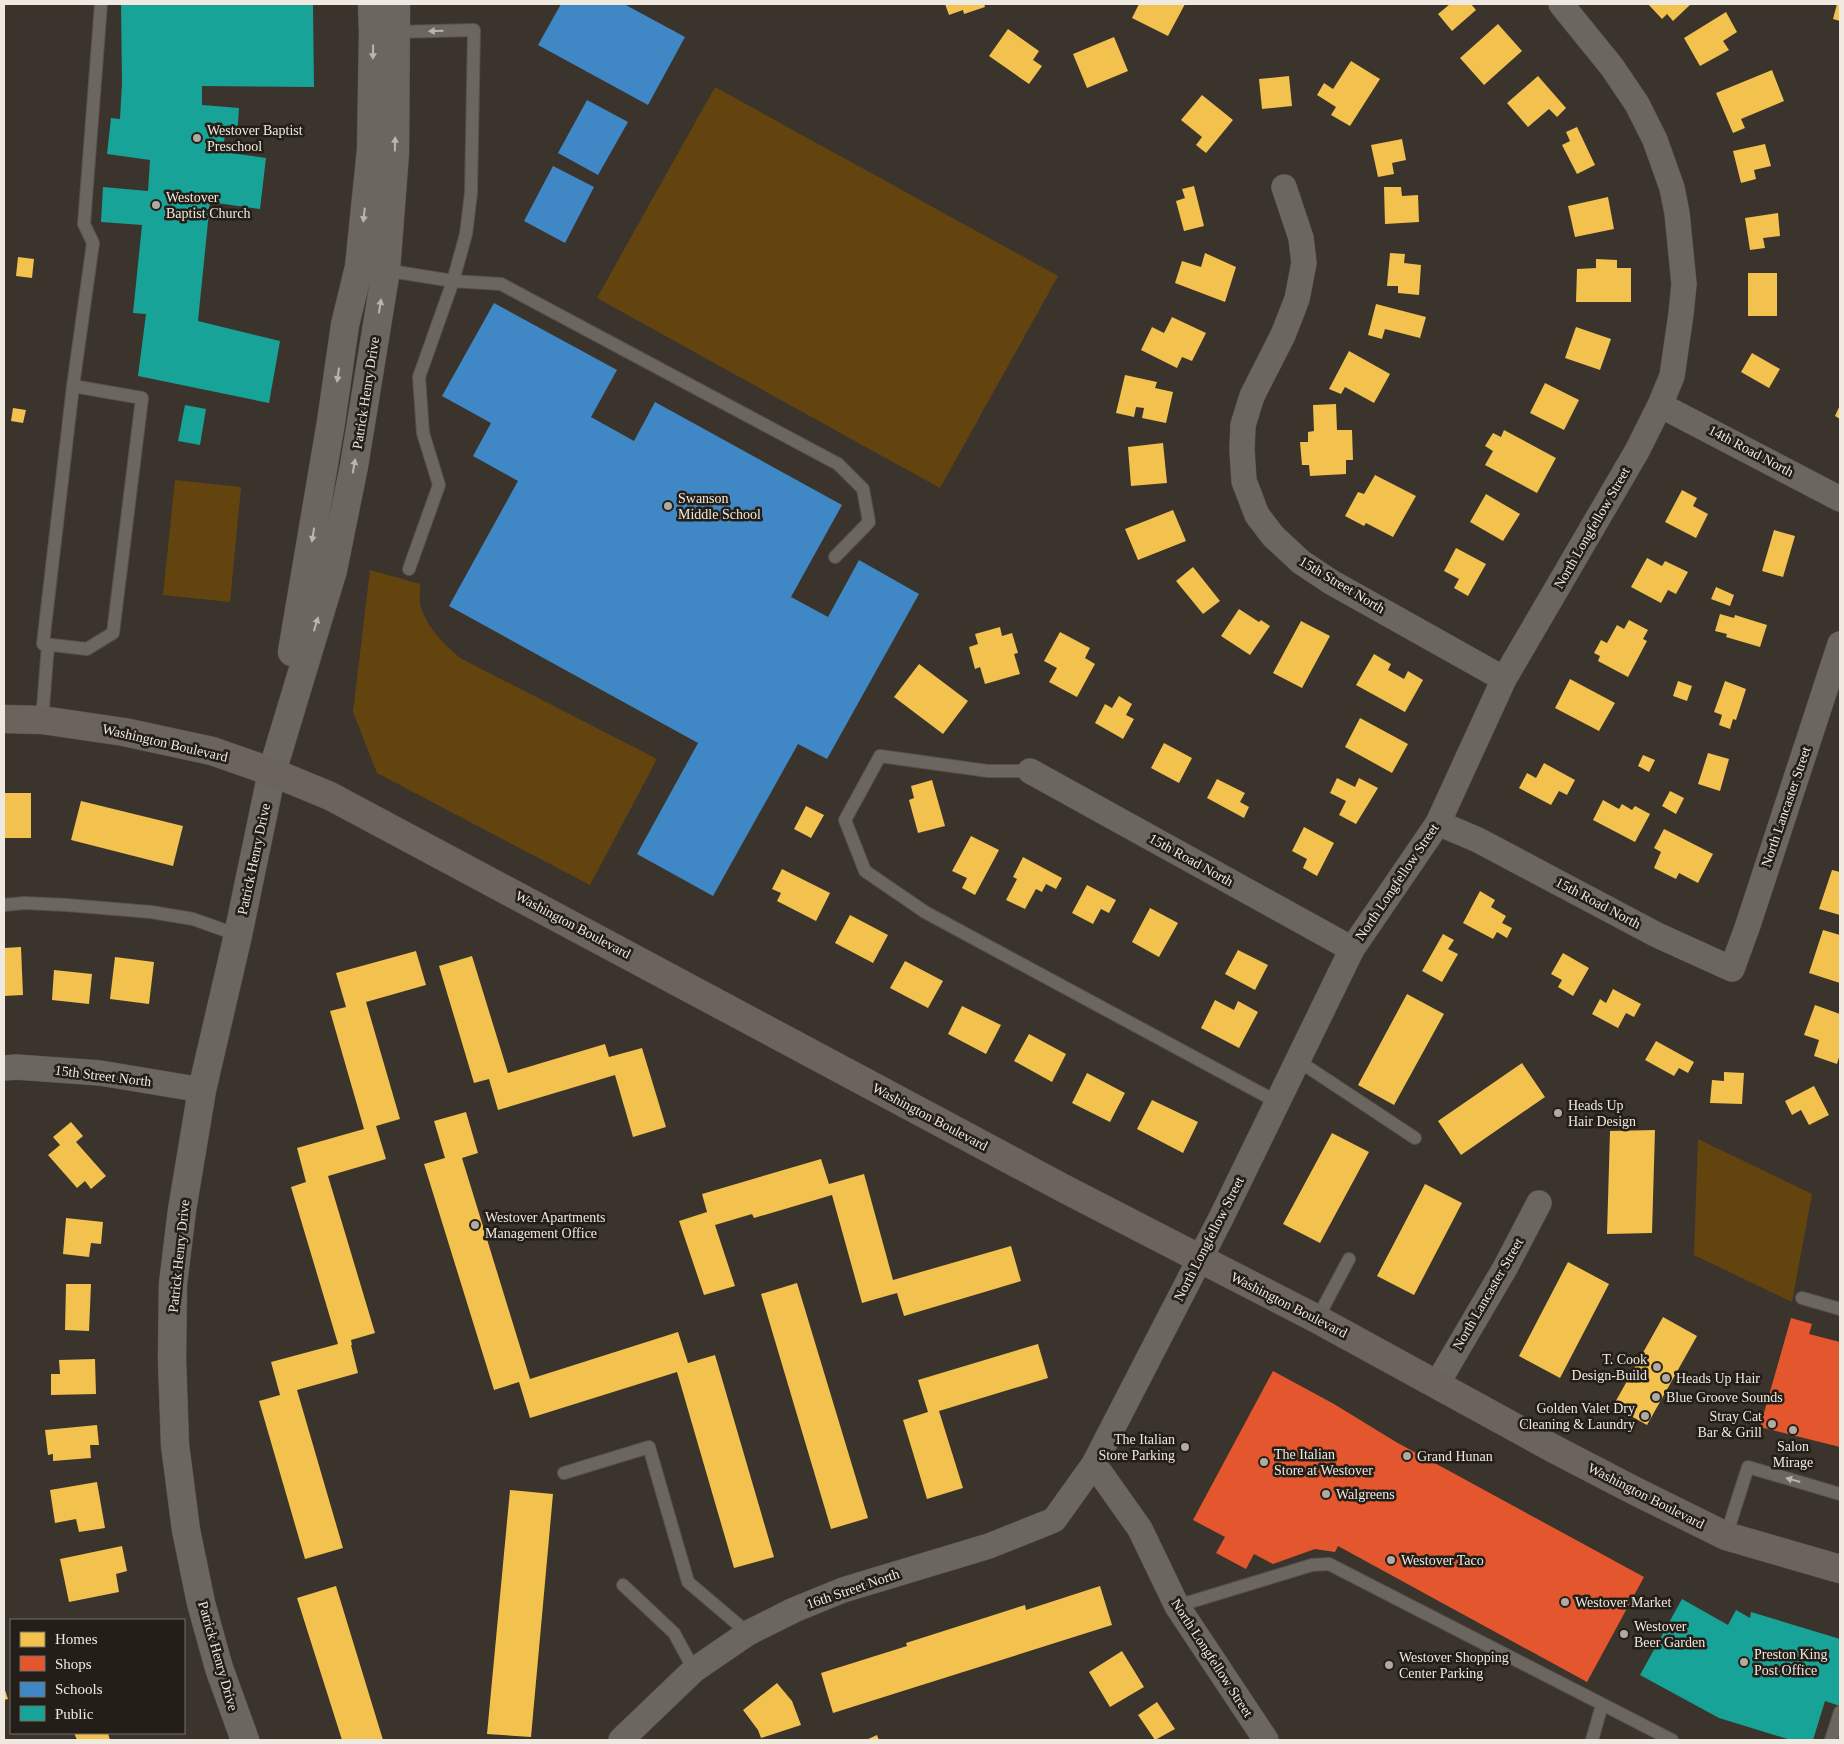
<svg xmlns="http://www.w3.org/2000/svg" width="1844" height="1744" viewBox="0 0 1844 1744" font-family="Georgia,serif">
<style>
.green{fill:#63440f}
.homes{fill:#f2c14e}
.shops{fill:#e4572e}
.schools{fill:#3f88c5}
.public{fill:#17a398}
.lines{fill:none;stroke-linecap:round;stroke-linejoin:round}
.service-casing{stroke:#57514a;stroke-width:14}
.minor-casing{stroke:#57514a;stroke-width:26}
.tertiary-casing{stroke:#57514a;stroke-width:29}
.secondary-casing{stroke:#57514a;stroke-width:29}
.service{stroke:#6c6660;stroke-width:12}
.minor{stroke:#6c6660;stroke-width:25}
.tertiary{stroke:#6c6660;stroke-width:28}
.secondary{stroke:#6b645c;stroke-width:28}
.oneway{fill:#bbb5ac}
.poi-dot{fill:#b1aaa0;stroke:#231e17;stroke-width:2}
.labels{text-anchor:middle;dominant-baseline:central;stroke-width:5;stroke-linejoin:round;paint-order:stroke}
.poi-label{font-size:14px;fill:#f0e9df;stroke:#231e17;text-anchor:start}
.street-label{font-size:14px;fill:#f0e9df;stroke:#231e17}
</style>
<rect width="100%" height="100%" fill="#3b342c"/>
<path class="green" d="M715,87L1058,276L940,488L597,298Z
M175,480L241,487L230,602L163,595Z
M370,570L420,584C420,591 419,601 421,608C428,629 444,644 460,658L657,759L590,885L377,773L353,712Z
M1698,1139L1812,1194L1792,1302L1694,1255Z"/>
<path class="homes" d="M945,4H984L985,7L964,14L963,10L949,15Z
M1139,4H1185L1168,36L1132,18Z
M1450,4H1471L1476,10L1452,31L1438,14Z
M1648,4H1691L1673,21L1667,14L1662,19Z
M1837,4L1840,5V21L1833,19Z
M1726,12L1737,32L1723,41L1729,50L1700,66L1684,38Z
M1498,24L1522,51L1484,85L1460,58Z
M1008,29L1039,51L1033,60L1042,66L1029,84L989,56Z
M1114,37L1128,71L1087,88L1073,54Z
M1351,61L1380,79L1350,126L1331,115L1336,107L1317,95L1324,83L1333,89Z
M1772,70L1784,101L1741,119L1745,128L1733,133L1716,93Z
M1289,76L1292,106L1262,109L1259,79Z
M1538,76L1566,108L1557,117L1549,109L1528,127L1507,103Z
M1202,95L1233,120L1206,153L1196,145L1202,137L1181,120Z
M1577,127L1595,165L1577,174L1562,145L1570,141L1566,132Z
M1402,139L1406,160L1392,163L1394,174L1378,177L1371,145Z
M1765,144L1771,166L1754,170L1756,179L1741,183L1733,151Z
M1194,186L1204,226L1184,231L1176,201L1185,198L1182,189Z
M1384,187H1401L1402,196L1418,195L1419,222L1385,224Z
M1608,197L1614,229L1575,237L1568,206Z
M1778,213L1780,236L1763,238L1765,248L1750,250L1745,218Z
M1205,253L1236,267L1225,302L1175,283L1182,261L1201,267Z
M1390,253L1405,254L1404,263L1421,265L1419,295L1398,293V286H1387Z
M18,257L34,259L32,278L16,276Z
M1596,259L1617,260V268H1631V302H1576L1577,269L1596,268Z
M1748,273H1777V316H1748Z
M1376,304L1426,317L1420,338L1385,329L1382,339L1368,335Z
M1172,317L1206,333L1192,361L1182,357L1177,368L1141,350L1152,327L1164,333Z
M1576,327L1611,339L1600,370L1565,358Z
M1349,351L1390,374L1374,403L1345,387L1341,394L1329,389Z
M1752,353L1780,369L1769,388L1741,372Z
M1125,375L1157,382L1155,388L1173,392L1166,423L1142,418L1144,408L1136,407L1134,417L1116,413Z
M1545,383L1579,400L1564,430L1530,413Z
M1336,404L1337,430H1352L1353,460H1346V474L1310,476L1309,465H1302L1300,442H1308V432L1314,431L1313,405Z
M1840,405V419L1835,416Z
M13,408L26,410L23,423L11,421Z
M1504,430L1556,458L1537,493L1485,465L1493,451L1485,446L1493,433L1501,437Z
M1163,443L1167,483L1131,486L1128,447Z
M1375,475L1416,496L1393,537L1366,523L1364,526L1345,516L1358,492L1364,494Z
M1682,490L1697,498L1693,506L1708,514L1696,538L1665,522Z
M1486,494L1520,514L1503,541L1470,522Z
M1173,510L1186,541L1138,560L1125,529Z
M1774,530L1795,536L1783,577L1762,571Z
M1456,548L1486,564L1468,596L1454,588L1459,579L1444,571Z
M1647,558L1662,566L1665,561L1688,572L1676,594L1668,590L1661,603L1631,587Z
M1193,567L1220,601L1203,614L1176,581Z
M1716,587L1734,595L1730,606L1711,599Z
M1239,609L1259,622L1261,620L1270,626L1250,655L1221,636Z
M1720,614L1734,618L1735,615L1767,625L1760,647L1726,637L1727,634L1715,631Z
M1629,620L1648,630L1643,639L1647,641L1628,677L1598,661L1600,656L1594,653L1601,640L1607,643L1617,625L1624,629Z
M1301,621L1330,636L1302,688L1273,673Z
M1000,627L1002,636L1012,633L1018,653L1014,654L1020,674L985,684L980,667L975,669L969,647L978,644L975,634Z
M1060,632L1090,648L1085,658L1095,664L1077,697L1049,682L1057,668L1044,661Z
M1374,654L1391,664L1388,670L1404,679L1408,671L1423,680L1405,712L1356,685Z
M919,664L968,701L943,734L894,697Z
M1570,679L1615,703L1599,731L1555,708Z
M1678,681L1692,686L1687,701L1673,696Z
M1725,681L1746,689L1736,720L1733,719L1730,729L1719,725L1722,715L1714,712Z
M1119,696L1132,704L1126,715L1134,719L1123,739L1095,723L1105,704L1112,708Z
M1360,718L1408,744L1392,773L1345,747Z
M1164,743L1192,758L1179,783L1151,768Z
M1708,753L1729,759L1720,791L1698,784Z
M1643,755L1655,760L1649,772L1638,766Z
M1544,763L1575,780L1567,795L1559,791L1551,805L1519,788L1527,773L1536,778Z
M1337,778L1355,787L1359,778L1378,788L1356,824L1339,815L1346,801L1330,793Z
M1217,779L1245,793L1240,802L1249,807L1244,818L1207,798Z
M932,780L945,826L918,833L909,800L914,798L911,786Z
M1670,791L1684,798L1676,814L1662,806Z
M4,793H31V838H4Z
M1603,800L1619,809L1622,804L1632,810L1635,806L1650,814L1635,842L1593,820Z
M81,801L183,826L173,866L71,840Z
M806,806L824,815L811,838L794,829Z
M1304,827L1334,843L1317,876L1303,868L1307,859L1292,851Z
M1664,829L1713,854L1698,883L1679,873L1676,879L1654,868L1661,852L1654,848Z
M971,836L999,850L975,895L962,888L967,878L952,871Z
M1023,857L1062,878L1056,889L1046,884L1042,892L1036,889L1025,909L1006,900L1017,879L1013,877Z
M782,869L830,893L816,921L777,901L781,893L772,889Z
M1832,870L1840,872V915L1819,909Z
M1087,885L1116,900L1109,913L1101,909L1093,924L1072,913Z
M1480,891L1495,900L1491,907L1506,916L1502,923L1512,928L1507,938L1497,932L1493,939L1463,923Z
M1150,908L1178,923L1159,957L1132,942Z
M850,915L888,935L873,963L835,943Z
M1823,930L1840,935V983L1809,973Z
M1443,934L1454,940L1448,949L1458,954L1442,982L1422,971Z
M21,947L23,995L4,996V948Z
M1238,950L1268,965L1255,990L1225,974Z
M416,951L426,985L366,1002L400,1119L376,1126L386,1159L328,1176L375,1333L351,1340L352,1345H351L358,1373L297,1390L343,1548L305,1559L259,1401L280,1395L271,1362L338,1344L291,1187L306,1182L297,1148L364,1129L330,1011L346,1007L336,973Z
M1563,953L1589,968L1573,996L1558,987L1562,980L1551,974Z
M472,956L508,1073L605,1044L609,1057L642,1048L666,1127L633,1137L615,1075L498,1110L489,1079L474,1083L439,966Z
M115,957L154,962L149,1004L110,999Z
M905,961L943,981L928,1008L890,988Z
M54,970L92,974L89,1004L52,1000Z
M1613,989L1641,1004L1634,1017L1626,1013L1618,1028L1592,1014L1600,999L1606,1003Z
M1407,994L1444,1014L1394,1105L1358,1085Z
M1215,1000L1234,1010L1238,1001L1258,1012L1239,1048L1201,1028Z
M1815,1005L1840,1014V1054L1837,1064L1814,1056L1819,1040L1804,1035Z
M962,1006L1001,1025L986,1054L948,1034Z
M1029,1034L1066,1054L1052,1082L1014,1061Z
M1656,1041L1694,1062L1688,1073L1679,1068L1674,1076L1645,1060Z
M1522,1063L1545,1097L1461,1155L1438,1121Z
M1724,1072L1744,1073L1742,1104L1710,1103L1712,1080L1724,1081Z
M1087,1073L1125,1093L1110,1122L1072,1103Z
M1814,1086L1829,1115L1809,1125L1801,1110L1792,1115L1785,1101Z
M1152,1100L1198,1122L1183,1153L1137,1129Z
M466,1112L478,1153L462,1158L530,1379L678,1332L688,1363L715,1355L774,1557L734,1568L677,1372L530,1418L519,1382L494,1390L424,1164L445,1158L434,1121Z
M71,1122L83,1136L76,1142L106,1176L91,1189L85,1181L77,1188L48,1155L60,1145L53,1137Z
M1655,1130L1652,1233L1607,1234L1610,1131Z
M1332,1133L1369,1152L1320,1243L1283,1224Z
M821,1159L829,1184L864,1174L893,1280L1011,1246L1021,1281L904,1316L897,1293L862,1303L832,1195L754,1218L752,1214L715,1225L735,1286L704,1295L679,1221L707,1212L702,1194Z
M1425,1184L1462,1203L1414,1295L1377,1276Z
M66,1218L103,1222L101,1244L91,1243L89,1257L63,1254Z
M1568,1262L1609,1284L1560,1378L1519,1356Z
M797,1283L868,1518L831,1529L761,1294Z
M66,1284H91L89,1331L65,1330Z
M1663,1317L1697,1336L1647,1425L1613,1406Z
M1038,1344L1048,1378L939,1411L963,1488L927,1499L903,1420L928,1412L918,1380Z
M95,1359L96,1394L51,1395V1374H60L59,1360Z
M97,1425L99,1445H90L91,1458L53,1461V1454L48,1455L45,1430Z
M97,1482L105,1528L79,1532L76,1519L55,1523L50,1490Z
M510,1490L553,1494L531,1737L487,1734Z
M122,1546L127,1571L116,1574L119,1592L69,1602L60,1559Z
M336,1586L383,1740H342L297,1598Z
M1100,1586L1112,1625L833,1713L821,1673L907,1646L906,1643L1025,1605L1026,1610Z
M1122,1651L1144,1687L1110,1707L1089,1672Z
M777,1683L792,1701L801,1725L761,1738L758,1730L743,1710Z
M4,1687L8,1699L4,1700Z
M1157,1702L1175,1729L1155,1740L1138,1715Z
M74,1733H108L110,1740H77Z
M877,1735L879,1740H866Z"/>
<path class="shops" d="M1791,1318L1812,1324L1809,1334L1840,1342V1447L1760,1427Z
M1273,1371L1334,1404L1396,1442L1644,1577L1587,1682L1338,1546L1335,1552L1315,1549L1273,1564L1254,1554L1246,1569L1216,1553L1225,1537L1193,1520Z"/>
<path class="schools" d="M561,4H624L685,37L648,105L538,45Z
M587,100L628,122L598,175L558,153Z
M553,166L594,187L565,243L524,221Z
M494,303L617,370L591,417L634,441L655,402L842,505L791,597L828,617L859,560L919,594L827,759L798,744L713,896L637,854L698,743L449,606L518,481L473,456L491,423L442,396Z"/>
<path class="public" d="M121,4H313L314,87L202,86V105L239,108L237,136L225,134L223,152L266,158L260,209L210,202L198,321L280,341L269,403L138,376L146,314L133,313L142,225L101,222L103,187L148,191L150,160L107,154L111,118L120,119L122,84Z
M185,405L206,409L200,445L178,441Z
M1682,1599L1728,1625L1736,1610L1750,1618L1751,1612L1840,1639V1706L1825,1701L1813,1740H1791L1719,1718L1640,1675Z"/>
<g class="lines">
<g class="service-casing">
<path id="service" d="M397,32L474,30L471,193L466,234L453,281L501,284L838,464L863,489L869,522L835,557
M384,270L453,281L419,377L423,433L439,485L409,569
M73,386L142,398L113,633L87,649L43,644Z
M73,386L93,243L84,224L101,4
M42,720L48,645
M1030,771H988L880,756L845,820L865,871L925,912L1277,1102
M4,905L24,903L67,905L151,912L193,919L238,935
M1297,1060L1415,1138
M1802,1298L1840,1309
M1317,1319L1349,1259
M564,1473L649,1447L688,1582L748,1633
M1726,1536L1748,1467L1840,1494
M623,1585L674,1633L694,1670
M1177,1606L1312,1565L1329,1564L1672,1740
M1592,1740L1602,1705
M1831,1740L1840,1712"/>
</g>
<g class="minor-casing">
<path id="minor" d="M1284,187L1301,238L1304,263L1297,299L1283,335L1252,396L1243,425L1242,450L1244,481L1257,515L1273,536L1301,562L1331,582L1504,679
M1660,405L1840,499
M1030,771L1352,949
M1438,823L1478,840L1657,935L1732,969L1748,925L1840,644
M4,1068L16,1067L100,1073L202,1090
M1437,1384L1505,1268L1539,1203
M621,1740L694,1670L748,1633L794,1610L843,1590L989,1546L1054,1520L1094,1464
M1266,1740L1177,1606L1140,1529L1094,1464L1221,1218L1352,949L1438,823L1504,679L1637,451L1660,405L1672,376L1681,314L1684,284L1677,213L1672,188L1655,140L1637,104L1612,67L1561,4"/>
</g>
<g class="tertiary-casing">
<path id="tertiary" d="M292,652L331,422L345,325L359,267L371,150L373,32L372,4
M245,1740L219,1668L201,1603L186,1530L175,1445L172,1359L173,1284L182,1210L202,1090L238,935L272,772L333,570L354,466L386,270L395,153L396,4"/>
</g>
<g class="secondary-casing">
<path id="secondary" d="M4,719L42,720L124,732L212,751L272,772L330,796L1061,1187L1317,1319L1556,1450L1635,1491L1726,1536L1840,1569"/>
</g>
<use href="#service" class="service"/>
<use href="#minor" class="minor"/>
<use href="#tertiary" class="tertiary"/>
<use href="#secondary" class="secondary"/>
</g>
<defs><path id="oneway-solid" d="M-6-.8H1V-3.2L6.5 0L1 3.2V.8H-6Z" transform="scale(1.25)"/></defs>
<g class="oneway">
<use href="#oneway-solid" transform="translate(436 31) rotate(179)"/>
<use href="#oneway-solid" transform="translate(373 52) rotate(91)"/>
<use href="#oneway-solid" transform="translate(395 144) rotate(-89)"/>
<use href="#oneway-solid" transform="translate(364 215) rotate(96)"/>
<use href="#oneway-solid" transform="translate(380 306) rotate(-81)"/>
<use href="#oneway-solid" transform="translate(338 375) rotate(98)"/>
<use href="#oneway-solid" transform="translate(354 466) rotate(-80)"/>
<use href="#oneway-solid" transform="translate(313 535) rotate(99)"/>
<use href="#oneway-solid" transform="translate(316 624) rotate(-73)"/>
<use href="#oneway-solid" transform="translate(1793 1480) rotate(-164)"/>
</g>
<g class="poi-dot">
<circle cx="197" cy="138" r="5"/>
<circle cx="156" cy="205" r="5"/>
<circle cx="668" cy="506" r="5"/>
<circle cx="1558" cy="1113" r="5"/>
<circle cx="475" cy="1225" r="5"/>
<circle cx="1657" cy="1367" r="5"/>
<circle cx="1666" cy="1378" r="5"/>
<circle cx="1656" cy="1397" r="5"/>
<circle cx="1645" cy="1416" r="5"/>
<circle cx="1772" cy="1424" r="5"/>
<circle cx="1793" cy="1430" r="5"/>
<circle cx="1185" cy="1447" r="5"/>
<circle cx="1407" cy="1456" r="5"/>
<circle cx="1264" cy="1462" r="5"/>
<circle cx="1326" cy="1494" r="5"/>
<circle cx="1391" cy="1560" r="5"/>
<circle cx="1565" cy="1602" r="5"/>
<circle cx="1624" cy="1634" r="5"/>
<circle cx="1744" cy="1662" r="5"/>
<circle cx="1389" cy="1665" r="5"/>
</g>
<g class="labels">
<g class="poi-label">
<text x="207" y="130">Westover Baptist<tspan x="207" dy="16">Preschool</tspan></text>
<text x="166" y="197">Westover<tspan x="166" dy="16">Baptist Church</tspan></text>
<text x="678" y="498">Swanson<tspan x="678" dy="16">Middle School</tspan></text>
<text x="1568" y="1105">Heads Up<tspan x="1568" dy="16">Hair Design</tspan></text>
<text x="485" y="1217">Westover Apartments<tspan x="485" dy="16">Management Office</tspan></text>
<text x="1647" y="1359" text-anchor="end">T. Cook<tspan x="1647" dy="16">Design-Build</tspan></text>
<text x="1676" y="1378">Heads Up Hair</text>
<text x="1666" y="1397">Blue Groove Sounds</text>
<text x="1635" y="1408" text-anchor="end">Golden Valet Dry<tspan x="1635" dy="16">Cleaning &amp; Laundry</tspan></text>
<text x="1762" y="1416" text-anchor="end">Stray Cat<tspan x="1762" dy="16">Bar &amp; Grill</tspan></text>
<text x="1175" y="1439" text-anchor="end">The Italian<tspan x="1175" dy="16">Store Parking</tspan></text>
<text x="1793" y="1446" text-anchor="middle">Salon<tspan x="1793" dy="16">Mirage</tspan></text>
<text x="1274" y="1454">The Italian<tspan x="1274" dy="16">Store at Westover</tspan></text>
<text x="1417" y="1456">Grand Hunan</text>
<text x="1336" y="1494">Walgreens</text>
<text x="1401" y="1560">Westover Taco</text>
<text x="1575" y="1602">Westover Market</text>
<text x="1634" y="1626">Westover<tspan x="1634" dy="16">Beer Garden</tspan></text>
<text x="1754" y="1654">Preston King<tspan x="1754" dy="16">Post Office</tspan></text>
<text x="1399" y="1657">Westover Shopping<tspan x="1399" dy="16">Center Parking</tspan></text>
</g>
<g class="street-label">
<text transform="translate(366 393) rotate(-81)">Patrick Henry Drive</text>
<text transform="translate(1751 451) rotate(28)">14th Road North</text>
<text transform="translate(1592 528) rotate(-60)">North Longfellow Street</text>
<text transform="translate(1342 585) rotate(31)">15th Street North</text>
<text transform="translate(165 743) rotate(13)">Washington Boulevard</text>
<text transform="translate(1786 807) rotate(-71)">North Lancaster Street</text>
<text transform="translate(254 859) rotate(-78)">Patrick Henry Drive</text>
<text transform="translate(1191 860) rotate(29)">15th Road North</text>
<text transform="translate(1397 882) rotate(-56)">North Longfellow Street</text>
<text transform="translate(1598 903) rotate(28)">15th Road North</text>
<text transform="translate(573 925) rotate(28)">Washington Boulevard</text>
<text transform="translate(103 1076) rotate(7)">15th Street North</text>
<text transform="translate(930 1117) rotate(28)">Washington Boulevard</text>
<text transform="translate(1209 1239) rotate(-63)">North Longfellow Street</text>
<text transform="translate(179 1256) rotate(-84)">Patrick Henry Drive</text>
<text transform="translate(1488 1294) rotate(-60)">North Lancaster Street</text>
<text transform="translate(1289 1305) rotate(27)">Washington Boulevard</text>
<text transform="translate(1646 1496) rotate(27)">Washington Boulevard</text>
<text transform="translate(853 1589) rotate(-19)">16th Street North</text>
<text transform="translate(218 1656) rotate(74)">Patrick Henry Drive</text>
<text transform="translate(1212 1658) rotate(57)">North Longfellow Street</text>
</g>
</g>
<rect width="1844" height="1744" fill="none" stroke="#f0e9df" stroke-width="10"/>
<rect x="10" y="1619" width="175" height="115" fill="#231e17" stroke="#756f67"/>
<rect x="20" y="1632" width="25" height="15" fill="#f2c14e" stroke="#756f67"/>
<text x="55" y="1644" font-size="15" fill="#f0e9df">Homes</text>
<rect x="20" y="1656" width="25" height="15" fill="#e4572e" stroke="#756f67"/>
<text x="55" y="1669" font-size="15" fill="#f0e9df">Shops</text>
<rect x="20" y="1682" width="25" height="15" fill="#3f88c5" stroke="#756f67"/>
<text x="55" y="1694" font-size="15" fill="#f0e9df">Schools</text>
<rect x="20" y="1706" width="25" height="15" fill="#17a398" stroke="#756f67"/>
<text x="55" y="1719" font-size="15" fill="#f0e9df">Public</text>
</svg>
